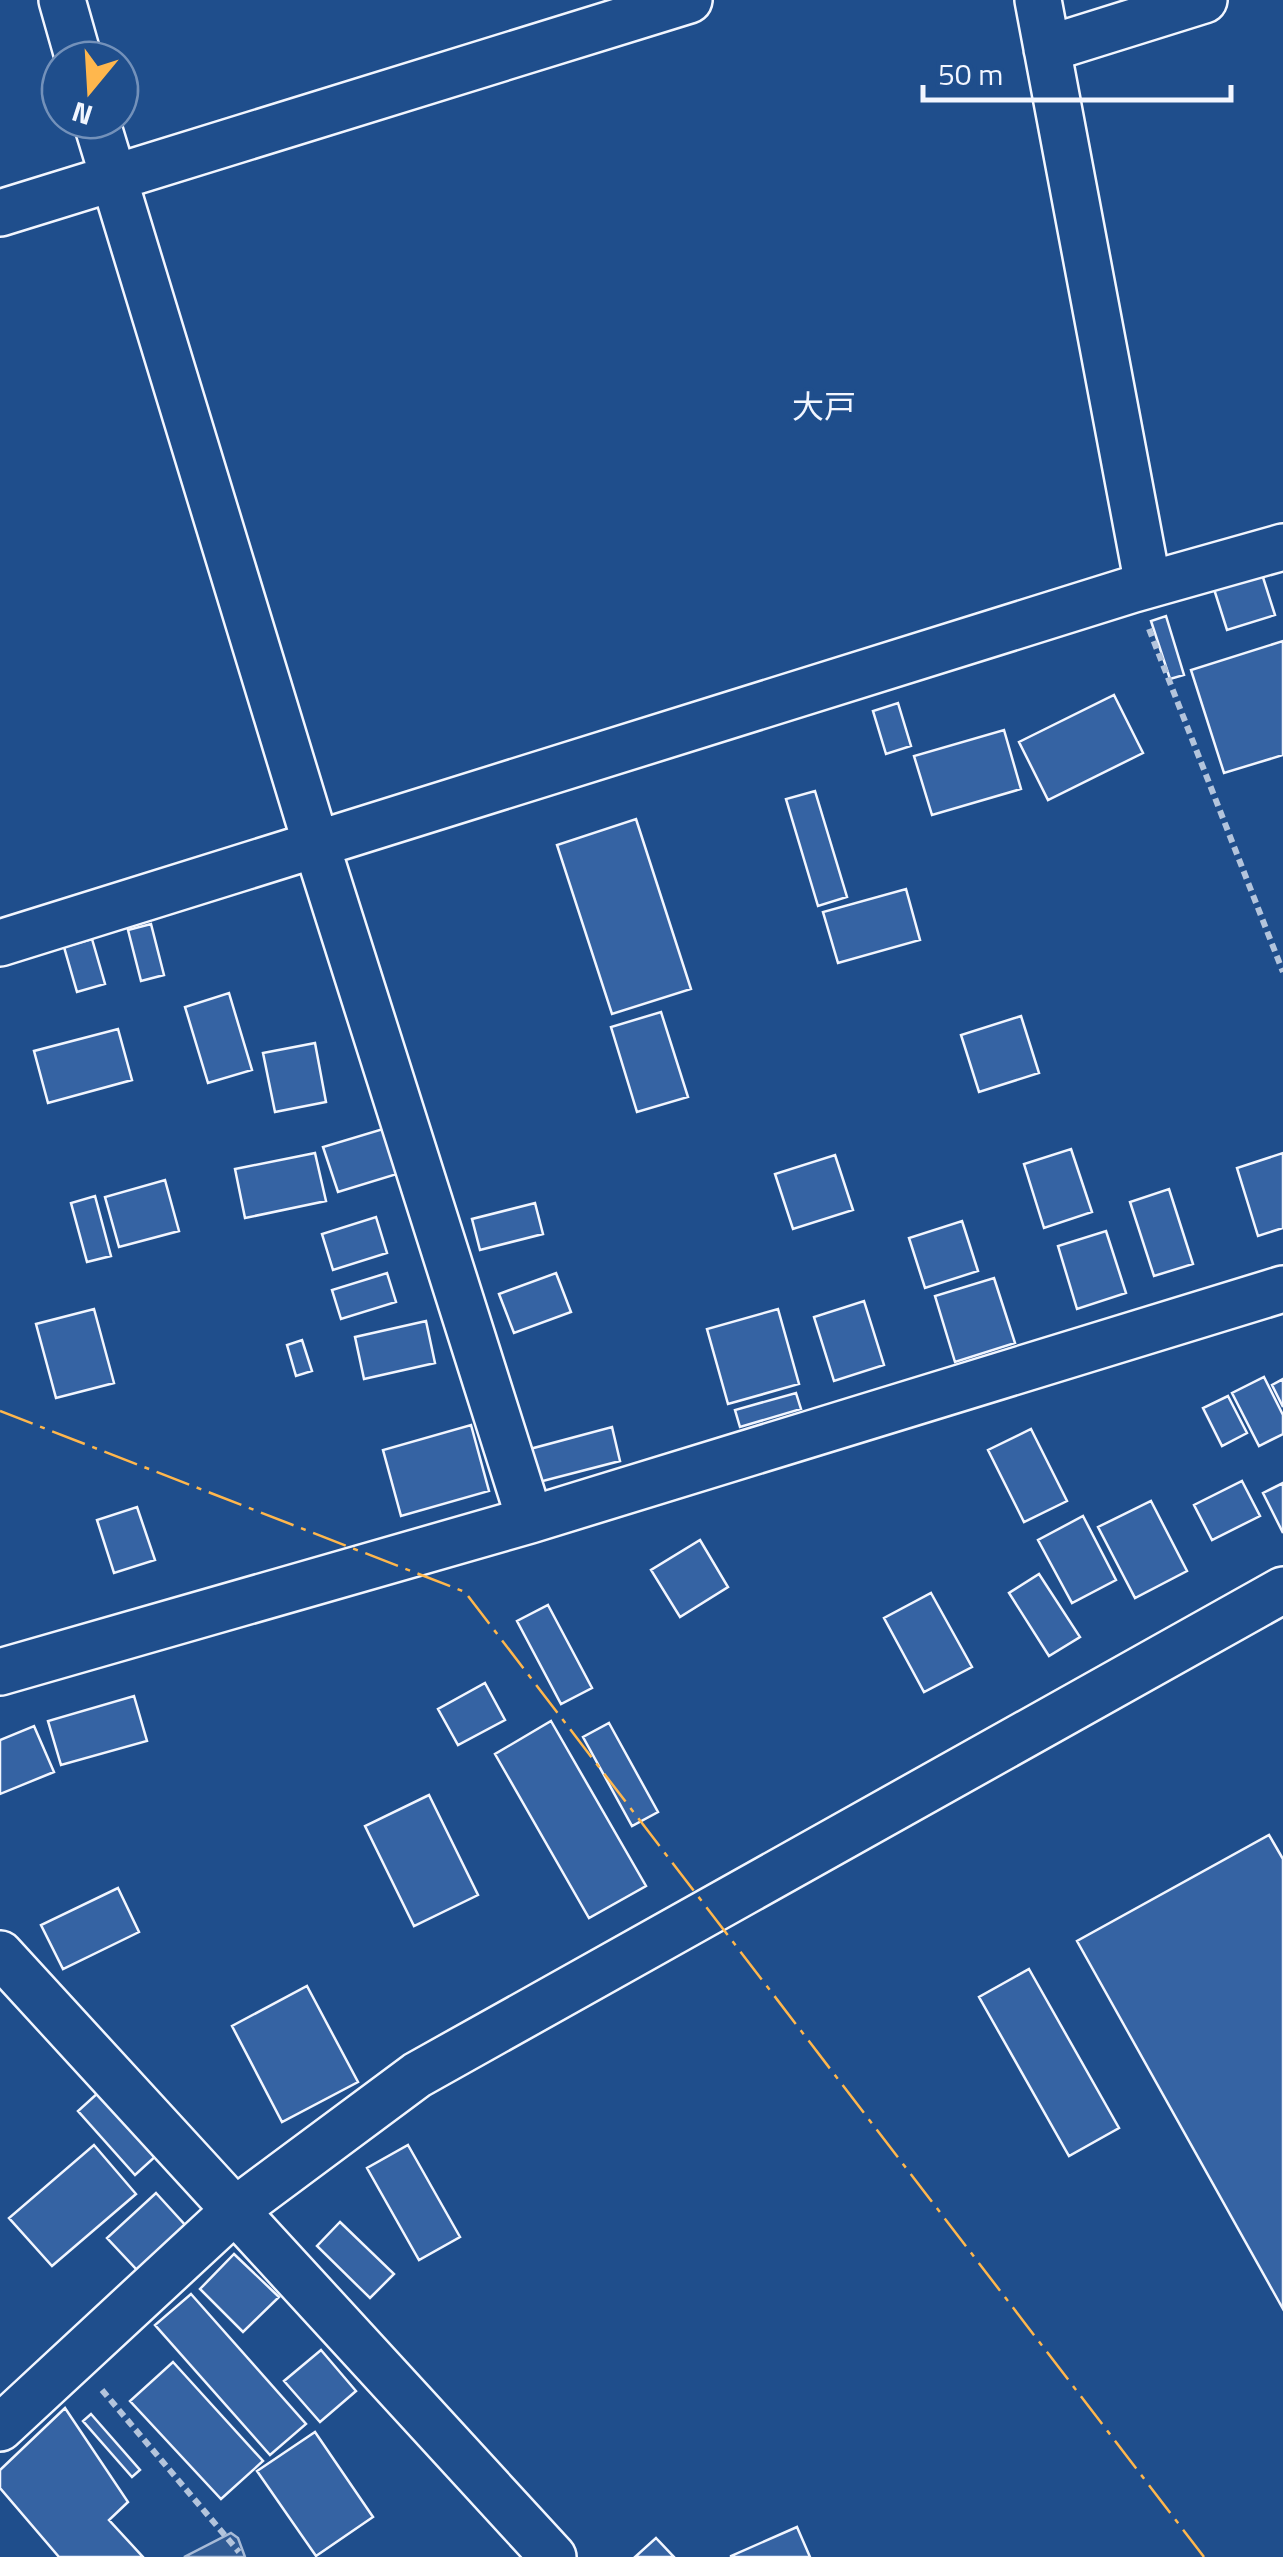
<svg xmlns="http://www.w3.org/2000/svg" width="1283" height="2557" viewBox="0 0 1283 2557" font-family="'Titillium Web','Noto Sans JP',sans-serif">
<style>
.built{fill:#305b95;stroke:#a8bbd7;stroke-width:2.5}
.building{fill:#3563a3;stroke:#f2f6ff;stroke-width:2.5}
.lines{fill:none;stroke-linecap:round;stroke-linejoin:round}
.minor-casing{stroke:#f2f6ff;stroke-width:50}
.path{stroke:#b3c4dc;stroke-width:6;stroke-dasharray:8 5;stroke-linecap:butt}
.minor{stroke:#1f4e8c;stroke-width:45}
.power{stroke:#ffb74d;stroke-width:2.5;stroke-dasharray:35 8 5 8;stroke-linecap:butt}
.labels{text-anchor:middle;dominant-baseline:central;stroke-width:8;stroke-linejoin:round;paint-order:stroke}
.quarter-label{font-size:32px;fill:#f2f6ff;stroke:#1f4e8c}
</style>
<rect width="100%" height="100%" fill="#1f4e8c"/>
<path class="built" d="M231,2533L238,2538L245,2557H184Z"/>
<path class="building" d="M1261,571L1275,615L1227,630L1213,586Z
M1166,616L1184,675L1170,679L1151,621Z
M1283,641V755L1224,773L1191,670Z
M1114,695L1143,753L1048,800L1019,742Z
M898,703L911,746L886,754L873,711Z
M1004,730L1021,789L932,815L914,756Z
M815,791L847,897L818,906L786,799Z
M636,819L691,989L612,1014L557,845Z
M906,889L920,940L838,963L823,912Z
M151,924L164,975L141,981L128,930Z
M92,939L105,984L77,992L64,947Z
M229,993L252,1070L208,1083L185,1007Z
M661,1012L688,1097L637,1112L611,1027Z
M1021,1016L1039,1073L979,1092L961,1035Z
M118,1029L132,1080L48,1103L34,1051Z
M315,1043L326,1102L275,1112L263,1053Z
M383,1129L397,1174L338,1192L323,1147Z
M1071,1149L1092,1212L1044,1228L1024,1164Z
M315,1153L326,1201L245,1218L235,1169Z
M1283,1153V1228L1258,1236L1237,1168Z
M835,1155L853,1210L793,1229L775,1174Z
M165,1180L179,1231L119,1247L105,1197Z
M1169,1189L1193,1264L1154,1276L1130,1202Z
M95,1196L111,1256L87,1262L71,1203Z
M535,1203L543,1234L480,1250L472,1219Z
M376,1217L387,1253L333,1270L322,1234Z
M962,1221L978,1271L925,1288L909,1238Z
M1106,1231L1126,1293L1077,1309L1058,1246Z
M387,1273L396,1302L341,1319L332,1290Z
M556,1273L571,1312L514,1333L499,1294Z
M994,1278L1015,1343L955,1362L935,1296Z
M864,1301L884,1365L834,1381L814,1317Z
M94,1309L114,1383L56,1398L36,1324Z
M778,1309L799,1384L728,1404L707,1329Z
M426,1321L435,1363L364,1379L355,1337Z
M302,1340L312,1371L296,1376L287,1345Z
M1264,1377L1283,1415V1434L1259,1446L1232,1393Z
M1283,1379V1407L1272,1385Z
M796,1393L801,1409L740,1427L735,1410Z
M1228,1396L1247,1433L1222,1446L1203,1408Z
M471,1425L489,1491L401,1516L383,1450Z
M612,1427L620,1461L539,1482L530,1449Z
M1031,1429L1067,1501L1024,1522L988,1450Z
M1242,1481L1260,1516L1212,1540L1194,1505Z
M1283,1483V1533L1263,1493Z
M1151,1501L1187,1571L1135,1598L1098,1527Z
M137,1507L155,1560L114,1573L97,1520Z
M1083,1516L1116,1580L1072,1603L1038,1540Z
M700,1540L728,1587L680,1617L651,1570Z
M1039,1574L1080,1637L1049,1656L1009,1593Z
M931,1593L972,1667L924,1692L884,1618Z
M548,1605L592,1688L561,1704L517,1621Z
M485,1683L505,1720L458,1745L438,1709Z
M134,1696L147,1741L61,1765L48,1721Z
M551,1721L646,1886L589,1918L495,1754Z
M609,1723L658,1812L632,1826L583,1737Z
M34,1726L54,1772L0,1794V1740Z
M429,1795L478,1895L414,1926L365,1826Z
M1269,1835L1283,1859V2309L1077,1941Z
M118,1888L139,1932L63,1969L41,1925Z
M1029,1969L1119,2128L1069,2156L979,1997Z
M307,1986L358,2082L282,2122L232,2026Z
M100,2091L157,2155L135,2175L78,2111Z
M94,2145L136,2194L52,2266L9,2218Z
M408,2145L460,2237L419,2260L367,2168Z
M156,2193L186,2226L137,2270L107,2238Z
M340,2222L394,2274L370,2298L317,2246Z
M234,2254L279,2297L243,2332L200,2289Z
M191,2294L306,2424L270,2455L155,2325Z
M321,2350L356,2391L320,2422L284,2381Z
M173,2362L263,2461L221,2499L130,2401Z
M65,2408L128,2502L109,2520L143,2557H59L0,2488V2470Z
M91,2414L140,2470L132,2477L83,2421Z
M315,2432L373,2517L316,2556L257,2471Z
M797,2527L810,2557H731V2556Z
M656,2538L674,2557H635Z"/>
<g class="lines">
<g class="minor-casing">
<path id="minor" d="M62,0L79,60
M1038,0L1148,585
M1047,49L1204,0
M96,120L317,847L530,1520
M0,213L689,0
M0,943L1134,589L1283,547
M0,1672L530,1520L1283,1289
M0,1954L553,2557
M0,2428L234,2211L417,2075L1283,1590"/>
</g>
<path class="path" d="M1149,629L1283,972
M102,2390L239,2552"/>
<use href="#minor" class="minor"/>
<path class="power" d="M0,1411L465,1592L1204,2557"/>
</g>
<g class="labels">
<g class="quarter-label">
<text x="824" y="406">大戸</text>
</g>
</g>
<g transform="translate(90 90) rotate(198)"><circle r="48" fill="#1f4e8c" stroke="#7391ba" stroke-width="2.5"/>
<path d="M0-8L18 38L0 25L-18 38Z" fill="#ffb74d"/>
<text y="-15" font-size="28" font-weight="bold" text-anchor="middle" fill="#f2f6ff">N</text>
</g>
<path d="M923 85v15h308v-15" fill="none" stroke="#f2f6ff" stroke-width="5"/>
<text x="938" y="85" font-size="30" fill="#f2f6ff" stroke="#1f4e8c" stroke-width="8" paint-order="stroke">50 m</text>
</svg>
